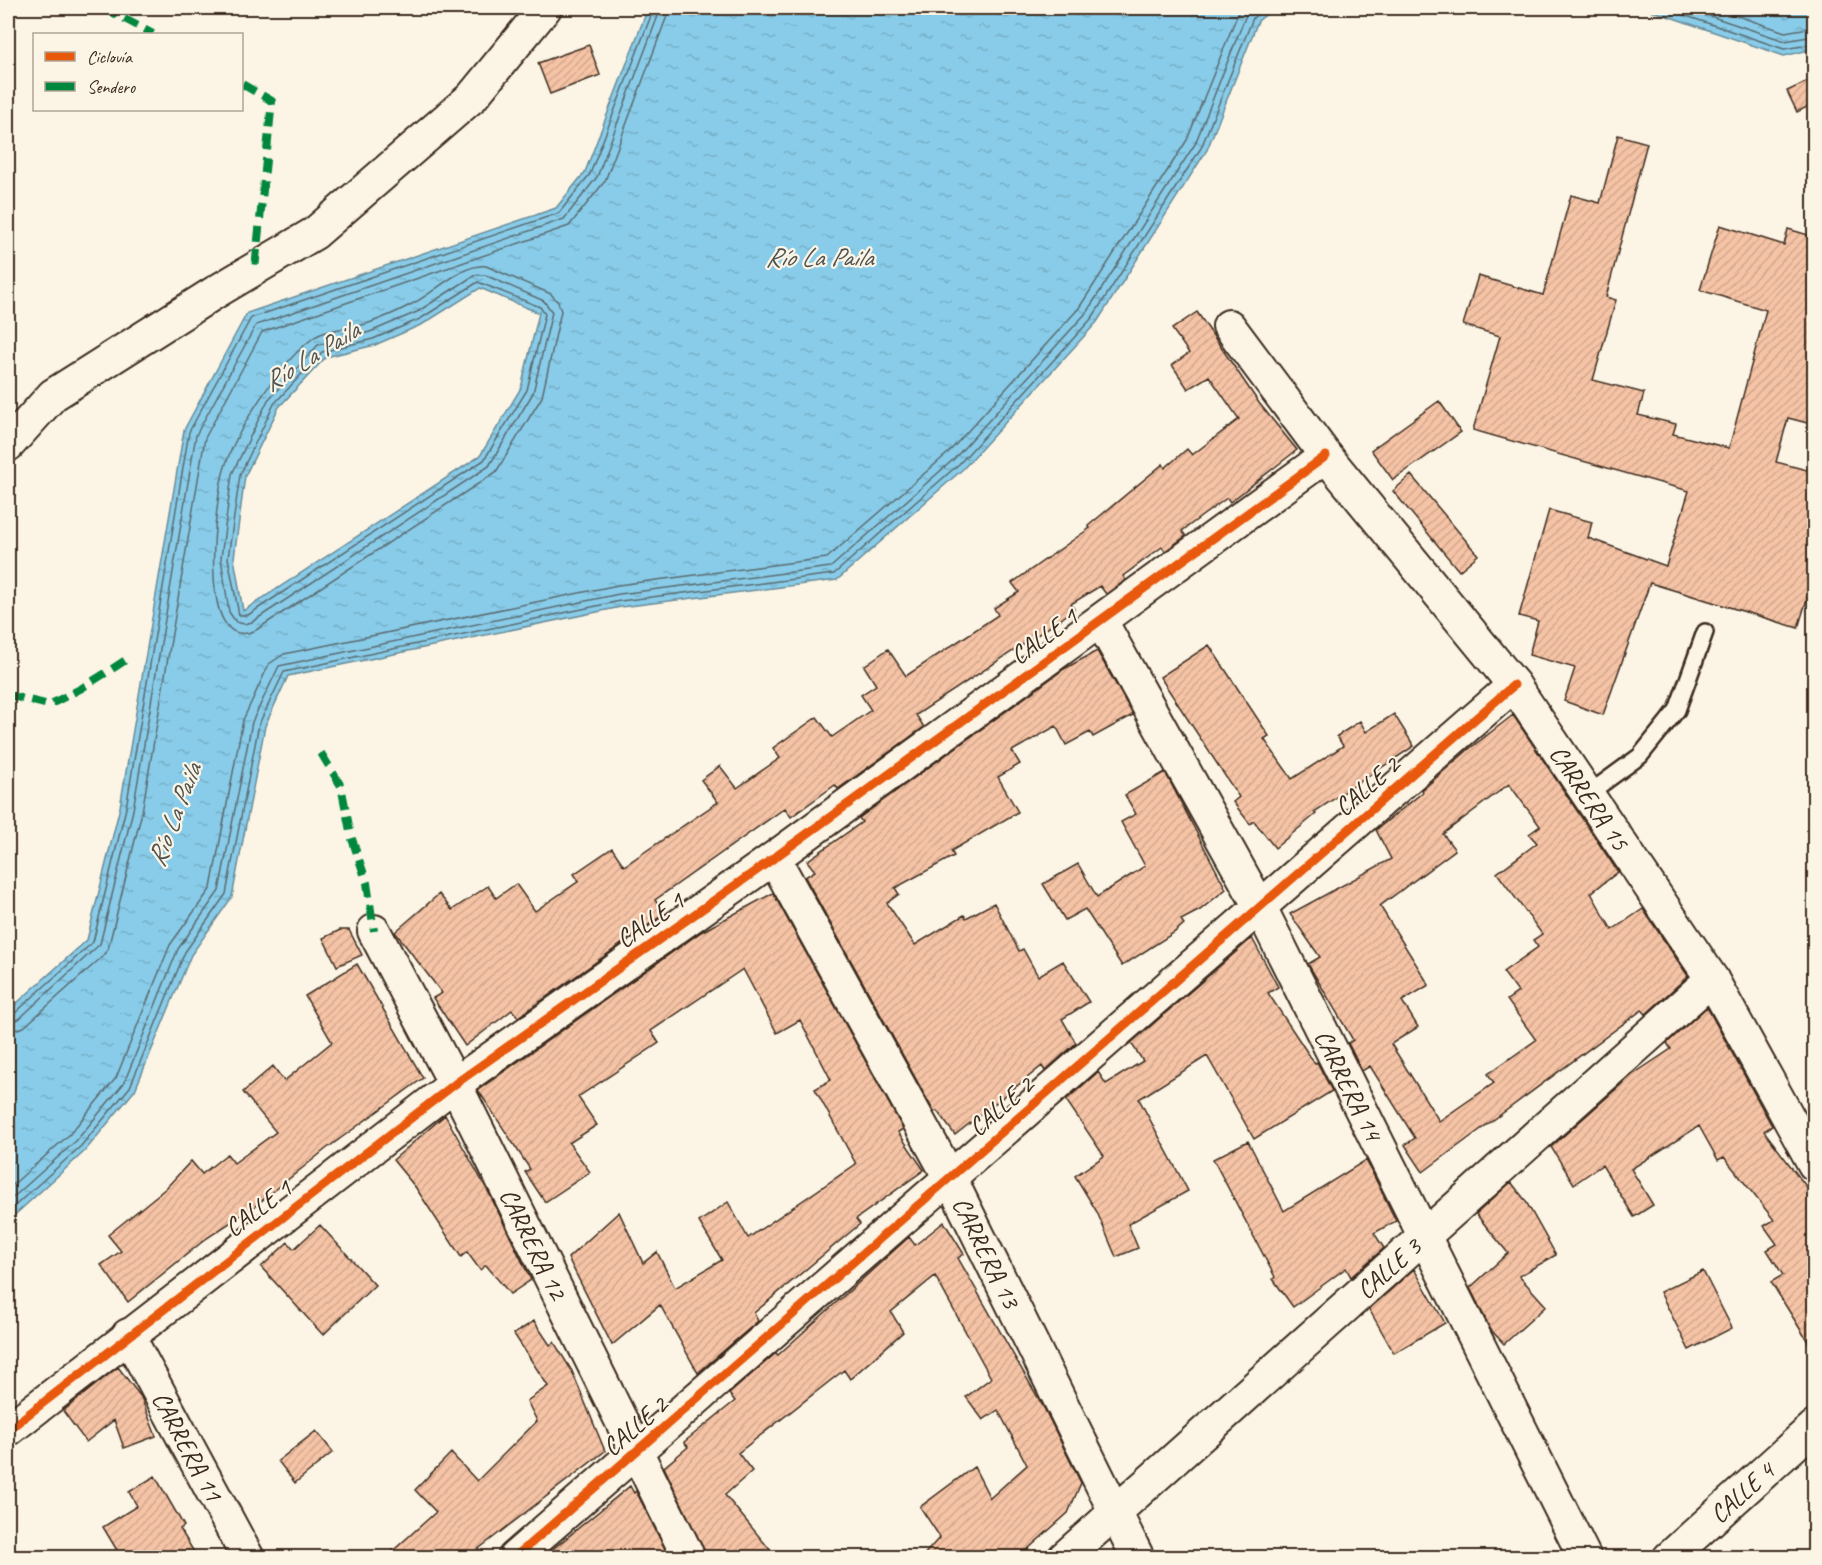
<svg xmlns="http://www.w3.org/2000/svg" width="1822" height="1565" viewBox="0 0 1822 1565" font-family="Caveat,sans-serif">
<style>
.water{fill:url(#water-ripples);stroke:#698b98;stroke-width:1.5;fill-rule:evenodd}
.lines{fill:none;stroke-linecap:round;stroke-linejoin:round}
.shore{stroke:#5a6b6f;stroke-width:1.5}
.building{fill:url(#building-hatch);stroke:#3b2a1e;stroke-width:1.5;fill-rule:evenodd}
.service-casing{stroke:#3b2a1e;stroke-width:20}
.minor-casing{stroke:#3b2a1e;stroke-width:36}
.service{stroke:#fcf5e5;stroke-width:15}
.minor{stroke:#fcf5e5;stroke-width:32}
.quiet{stroke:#00873e;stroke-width:8;stroke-dasharray:15 8;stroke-linecap:butt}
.cycleway-casing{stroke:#fcf5e5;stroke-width:13}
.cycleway{stroke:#e8590c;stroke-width:9}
.labels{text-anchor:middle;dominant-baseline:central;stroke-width:4.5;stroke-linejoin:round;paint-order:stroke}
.street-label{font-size:26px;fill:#3b2a1e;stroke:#fcf5e5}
.water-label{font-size:27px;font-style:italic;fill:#4e5251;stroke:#fcf5e5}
</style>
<defs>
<pattern id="water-ripples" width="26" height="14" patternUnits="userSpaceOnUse" patternTransform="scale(1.5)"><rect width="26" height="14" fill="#88cce9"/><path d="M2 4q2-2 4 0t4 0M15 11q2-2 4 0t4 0" fill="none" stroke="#76afc7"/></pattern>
<pattern id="building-hatch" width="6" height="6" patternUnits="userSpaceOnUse" patternTransform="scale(1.5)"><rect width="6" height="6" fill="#f5c3a5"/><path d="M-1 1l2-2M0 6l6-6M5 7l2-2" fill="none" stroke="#d3a88e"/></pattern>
</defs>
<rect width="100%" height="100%" fill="#fcf5e5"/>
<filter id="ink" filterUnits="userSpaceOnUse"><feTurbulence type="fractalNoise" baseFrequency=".0167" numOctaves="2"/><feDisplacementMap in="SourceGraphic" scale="12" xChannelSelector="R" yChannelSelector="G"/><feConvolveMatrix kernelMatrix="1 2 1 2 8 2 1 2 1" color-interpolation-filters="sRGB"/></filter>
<g filter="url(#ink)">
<path class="water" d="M648,8H1274L1258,21L1207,150L1097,322L963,469L837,580L621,607L288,676L265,726L232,897L191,955L135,1090L85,1151L8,1221V1011L87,940L120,807L184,430L247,313L556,208L585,172ZM480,288L539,313L521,388L480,456L243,611L234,558L245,476L279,407L326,357L375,345L423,324Z
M1644,8H1814V49L1784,56Z"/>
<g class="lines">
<path class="shore" d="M1663,8L1784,49L1814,44
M1686,8L1785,41L1814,36
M1714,8L1785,32L1814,27
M486,266L551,294L558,302L561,311L542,397L496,472L256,630C194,659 216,496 224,470C235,431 280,363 312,339C326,328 351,329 369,323C383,318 397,312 410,305C432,295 462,263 486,266Z
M475,275H485L544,301L552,312L533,393L489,466L252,622L244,624L236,622L229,612L221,558L232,474L268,400L318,345L370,332L417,312Z
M478,282L540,307L545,314L527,390L484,460L248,615H239L228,558L240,475L274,404L322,352L373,339L420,319Z
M8,1015L14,1014L93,942L126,808L189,432L251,318L559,213L590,174L654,8
M8,1023L19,1019L100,944L133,810L196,435L256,325L564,219L597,177L661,8
M8,1032L24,1027L101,958L108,949L142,812L205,438L262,332L569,226L605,181L670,8
M8,1189L69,1135L116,1078L170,945L211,888L243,720L269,664L284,654L618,585L827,558L948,453L1079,308L1187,140L1240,8
M8,1202L76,1141L124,1083L178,949L219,891L252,722L279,666L619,594L831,567L954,459L1086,313L1195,144L1246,15L1253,8
M8,1212L81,1146L130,1087L185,952L226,894L259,724L284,672L620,601L834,574L959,464L1092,318L1201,148L1253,18L1264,8"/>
</g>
<path class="building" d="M589,45L600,75L550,94L538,63Z
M1815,78V103L1797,112L1787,91Z
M1618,135L1647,143L1606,297L1616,300L1593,380L1644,393L1638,415L1676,424L1673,434L1729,448L1766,310L1700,290L1720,225L1784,245L1788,229L1815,237V425L1788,418L1776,462L1815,472V573L1798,628L1650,583L1603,715L1564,701L1575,668L1529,655L1538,621L1519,616L1549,510L1592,522L1588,538L1666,566L1689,491L1473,430L1500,336L1463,325L1478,276L1543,295L1571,195L1600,203Z
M1197,312L1259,403L1297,450L1230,502L1227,498L1202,516L1182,531L1186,536L1165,551L1162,547L1123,576L1126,580L1106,594L1100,586L1071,604L1074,609L1060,620L916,715L924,727L838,789L835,785L791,817L785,808L655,900L664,914L518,1017L512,1010L465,1046L433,998L442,993L395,932L439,894L452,910L488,886L496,898L516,884L535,911L579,881L574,874L612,848L624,866L718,802L701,780L720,766L737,788L780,758L773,748L817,717L832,737L871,710L861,695L876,685L864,666L888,649L906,676L998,615L994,608L1019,592L1012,583L1090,528L1088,526L1163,464L1165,468L1187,449L1192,455L1239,419L1209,376L1188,389L1172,365L1189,353L1172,329Z
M1439,401L1461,432L1393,480L1371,450Z
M1411,475L1478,555L1459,571L1393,491Z
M1209,645L1269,736L1264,739L1292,779L1343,746L1337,736L1360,721L1366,732L1394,714L1414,746L1314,812L1316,814L1275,848L1254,821L1250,824L1233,802L1239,797L1160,677Z
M1097,651L1133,715L1093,737L1090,732L1066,745L1056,726L1012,751L1020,764L998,777L1018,812L951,851L954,856L895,888L899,894L887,903L915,945L964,915L966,918L994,903L1019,951L1023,949L1038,976L1063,961L1089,1002L1062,1019L1076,1043L1045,1071L1042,1066L955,1135L937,1111L934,1112L805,877L815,871L807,861L862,822L859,818L1064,669Z
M1513,715L1618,872L1591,893L1612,930L1643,909L1688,976L1646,1014L1642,1010L1423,1172L1405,1145L1415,1138L1370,1066L1362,1071L1348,1043L1353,1040L1308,964L1320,957L1290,914L1391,859L1376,830L1423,792L1422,790L1469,749ZM1509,784L1540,826L1529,834L1537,843L1497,873L1542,934L1533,940L1538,947L1503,972L1518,992L1507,1000L1536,1040L1488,1074L1494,1083L1439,1121L1391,1044L1418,1027L1402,1001L1429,985L1380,906L1455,850L1443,834Z
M1165,772L1226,889L1200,910L1181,920L1184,924L1175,932L1122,966L1085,909L1065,920L1043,884L1078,864L1097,897L1145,866L1121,822L1136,814L1125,795Z
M773,893L903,1129L898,1132L924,1170L856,1219L860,1224L754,1313L758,1321L698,1373L660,1305L612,1345L568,1258L619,1212L643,1263L657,1252L675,1288L722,1260L699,1222L728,1202L748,1238L856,1164L815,1089L831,1080L800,1020L777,1033L743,969L651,1031L659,1043L578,1097L597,1125L569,1143L590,1172L545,1202L525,1172L530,1169L478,1090L701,932Z
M340,930H349L362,955L337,966L323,938Z
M1252,938L1278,987L1268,993L1315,1064L1317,1062L1332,1091L1254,1139L1207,1056L1139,1099L1188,1191L1128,1224L1138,1248L1116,1257L1097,1212L1075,1176L1104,1156L1066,1100L1098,1072L1106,1084L1143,1061L1131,1043Z
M357,964L423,1078L326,1149L254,1207L207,1238L128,1302L101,1265L121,1251L108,1235L166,1188L191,1161L202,1174L227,1154L234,1163L276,1132L243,1092L273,1066L284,1081L332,1042L305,996Z
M1707,1007L1772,1126L1764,1131L1815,1198V1353L1771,1282L1783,1275L1767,1250L1777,1244L1764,1226L1774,1220L1724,1157L1718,1160L1699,1126L1631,1169L1653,1205L1634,1217L1602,1165L1574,1184L1551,1147L1632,1075L1671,1049L1667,1043Z
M445,1115L490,1195L531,1280L510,1294L486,1265L480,1270L467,1252L461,1257L416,1188L393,1160Z
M1248,1141L1284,1211L1366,1160L1396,1221L1374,1233L1384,1248L1351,1277L1346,1268L1293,1307L1273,1279L1275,1277L1213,1159Z
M1511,1182L1525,1200L1556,1255L1519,1276L1546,1306L1504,1344L1491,1330L1470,1288L1508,1253L1476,1214Z
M944,1222L964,1254L958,1258L1045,1410L1081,1483L1068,1513L1019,1557H922L940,1537L920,1507L974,1467L990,1498L1027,1465L998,1410L983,1420L966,1397L991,1378L935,1276L891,1312L903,1332L850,1379L844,1370L738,1453L752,1471L725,1495L776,1557H707L664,1467L688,1447L684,1442L735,1401L729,1394L776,1353L778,1355L909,1237L915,1245Z
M320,1225L375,1285L323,1335L261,1267L288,1242L294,1249Z
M1414,1269L1445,1323L1394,1353L1369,1309Z
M1703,1271L1732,1328L1689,1350L1660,1292Z
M534,1321L550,1345L554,1342L572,1371L605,1451L468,1557H386L436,1512L415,1490L451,1453L477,1481L537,1421L527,1401L548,1386L514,1334Z
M118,1367L141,1397L156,1436L124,1448L114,1420L86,1442L63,1411Z
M316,1431L333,1452L295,1483L278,1461Z
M155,1476L184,1526L180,1529L197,1557H121L103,1527L137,1506L129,1492Z
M630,1486L634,1493L636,1491L669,1557H543Z"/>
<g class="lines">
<g class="service-casing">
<path id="service" d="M1588,794L1640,756L1677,710L1705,632"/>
</g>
<g class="minor-casing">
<g id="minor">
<path id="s1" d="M1229,326L1326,456L1514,685L1712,979L1814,1164"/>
<path d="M8,445L53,395L214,293L315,233L472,97L545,8"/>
<path id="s2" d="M1101,621L1260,907L1585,1558"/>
<path id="s3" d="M774,858L950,1178L1138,1558"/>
<path id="s4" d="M374,931L455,1084L689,1558"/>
<path id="s5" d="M128,1335L248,1558"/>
<path d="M8,1430L455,1084L774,858L1326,456"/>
<path d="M514,1558L1514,685"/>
<path id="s6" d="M1064,1558L1712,979"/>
<path id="s7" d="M1669,1558L1814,1427"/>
</g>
</g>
<use href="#service" class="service"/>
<use href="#minor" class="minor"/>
<path class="quiet" d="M104,8L153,34
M242,84L272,101L255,269
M8,695L49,705L82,688L129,658
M321,753L341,786L351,836L367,883L374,931"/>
<g class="cycleway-casing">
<path id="cycleway" d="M8,1430L455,1084L774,858L1326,456
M514,1558L1514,685"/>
</g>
<use href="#cycleway" class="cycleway"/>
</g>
</g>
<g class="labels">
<g class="street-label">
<text transform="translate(1044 636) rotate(-36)">CALLE 1</text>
<text transform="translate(1367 786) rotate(-41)">CALLE 2</text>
<text stroke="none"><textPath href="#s1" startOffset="594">CARRERA 15</textPath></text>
<text transform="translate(650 920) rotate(-35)">CALLE 1</text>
<text stroke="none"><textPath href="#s2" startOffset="526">CARRERA 14</textPath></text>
<text transform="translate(1001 1106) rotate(-41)">CALLE 2</text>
<text transform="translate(258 1208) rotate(-37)">CALLE 1</text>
<text stroke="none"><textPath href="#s4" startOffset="351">CARRERA 12</textPath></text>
<text stroke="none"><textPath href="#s3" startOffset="448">CARRERA 13</textPath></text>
<text stroke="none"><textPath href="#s6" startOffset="435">CALLE 3</textPath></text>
<text transform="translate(635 1426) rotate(-41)">CALLE 2</text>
<text stroke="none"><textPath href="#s5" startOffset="126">CARRERA 11</textPath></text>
<text stroke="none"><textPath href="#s7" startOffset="98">CALLE 4</textPath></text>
</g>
<g class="water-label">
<text x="819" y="257">Río La Paila</text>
<text transform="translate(311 356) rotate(-32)">Río La Paila</text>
<text transform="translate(174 815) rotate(-69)">Río La Paila</text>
</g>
</g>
<rect width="1822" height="1565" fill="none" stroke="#fcf5e5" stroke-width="30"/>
<rect x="15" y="15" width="1792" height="1535" fill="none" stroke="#3b2a1e" stroke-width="2" filter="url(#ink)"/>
<rect x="33" y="33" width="210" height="78" fill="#fcf5e5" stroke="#afa495" stroke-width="1.5"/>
<rect x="45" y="52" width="30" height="9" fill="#e8590c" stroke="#afa495" stroke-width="1.5"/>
<text x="87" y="63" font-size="18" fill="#3b2a1e">Ciclovía</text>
<rect x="45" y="82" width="30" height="9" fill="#00873e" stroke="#afa495" stroke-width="1.5"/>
<text x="87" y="93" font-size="18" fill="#3b2a1e">Sendero</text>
</svg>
